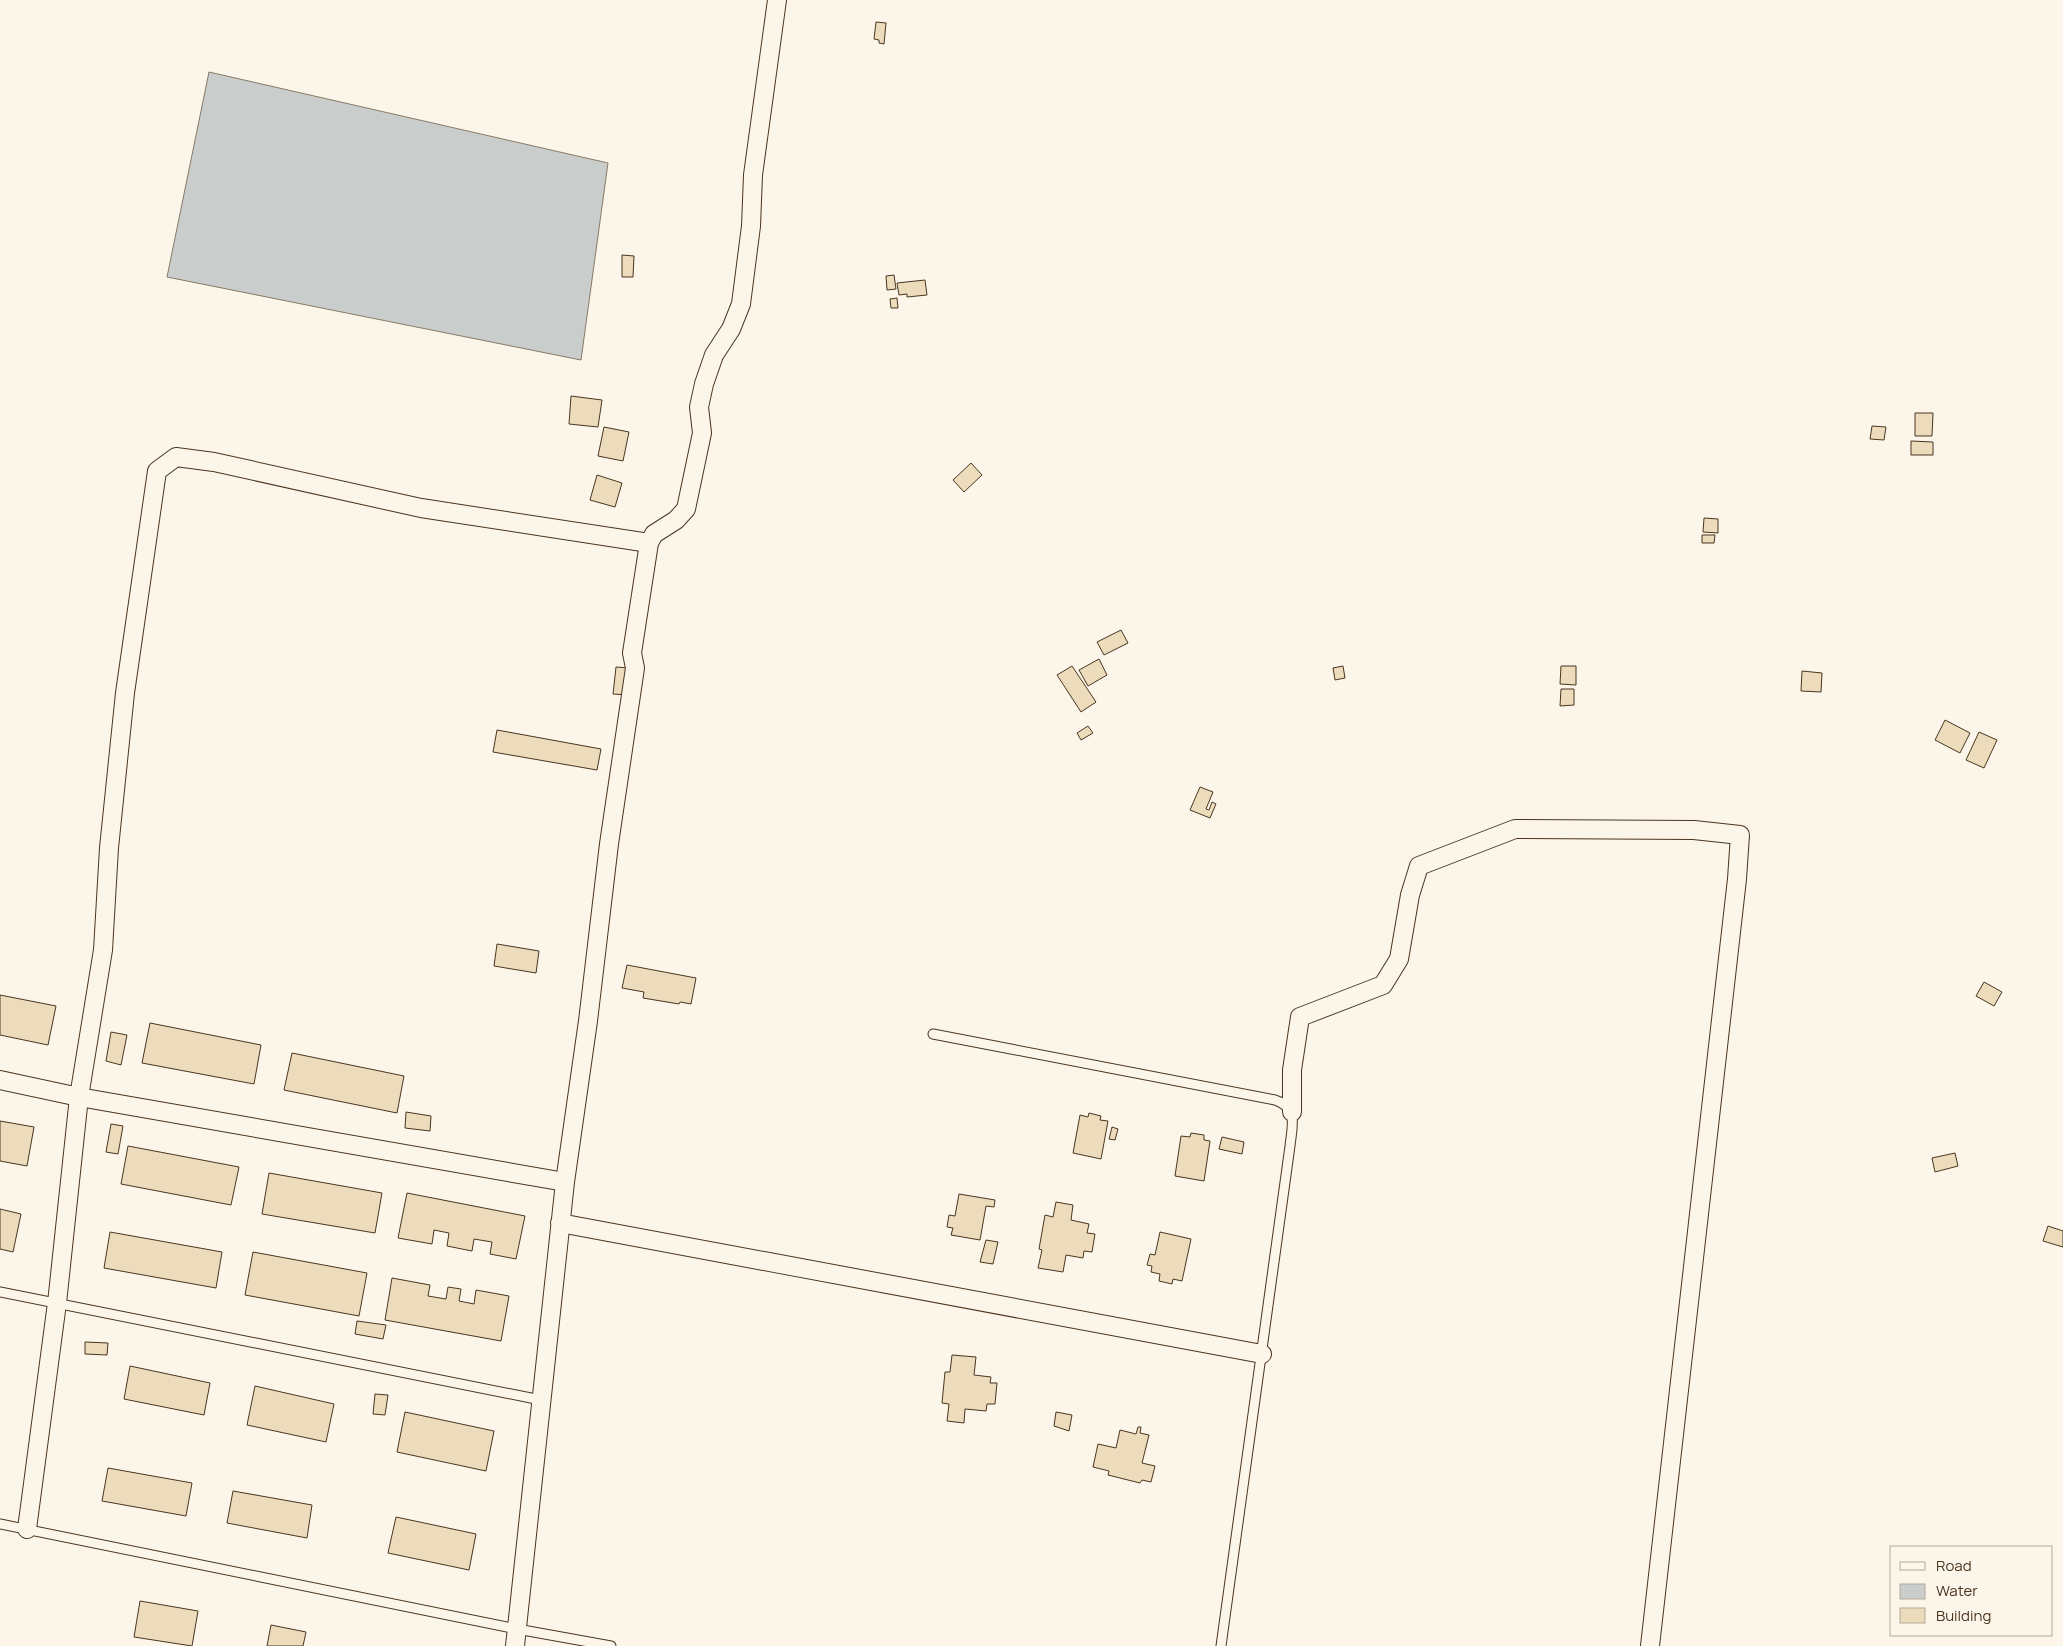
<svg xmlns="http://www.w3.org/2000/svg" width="2063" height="1646" viewBox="0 0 2063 1646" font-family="Manrope,sans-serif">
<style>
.water{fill:#c9cecd;stroke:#887966}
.building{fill:#ecdcbc;stroke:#4a3520}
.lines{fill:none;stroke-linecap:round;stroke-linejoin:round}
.lane-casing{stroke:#4a3520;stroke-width:11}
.street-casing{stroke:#4a3520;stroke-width:20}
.lane{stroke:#fbf6e9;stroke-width:9}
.street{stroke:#fbf6e9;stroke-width:18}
</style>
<rect width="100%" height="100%" fill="#fbf6e9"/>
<path class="water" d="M209,72L608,163L581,360L167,277Z"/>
<path class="building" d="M876,22L886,23L884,44L879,43V40L874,39Z
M622,255L634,256L633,277H622Z
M894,275L896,289L887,290L886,276Z
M925,280L927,295L907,297V294L899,295L897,283Z
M897,298L898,308H891L890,299Z
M571,396L602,400L598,427L569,424Z
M1915,413H1933L1932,436H1915Z
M1872,426L1886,427L1884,440L1870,439Z
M604,427L629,432L623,461L598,456Z
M1911,441L1933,442V455H1911Z
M971,463L982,475L964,492L953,480Z
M597,475L622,483L615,507L590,500Z
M1704,518L1718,519V533L1703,532Z
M1702,535H1715L1714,543H1702Z
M1121,630L1128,643L1104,655L1097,642Z
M1099,659L1107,675L1088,686L1079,670Z
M1072,666L1096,702L1081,712L1057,675Z
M1343,666L1345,678L1335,680L1333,668Z
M1561,666H1576V685L1560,684Z
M616,667L630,668L627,695L613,694Z
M1802,671L1822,673L1821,692L1801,691Z
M1561,689H1574V705L1560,706Z
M1945,720L1970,733L1960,753L1935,740Z
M1088,726L1093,733L1081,740L1077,733Z
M497,730L601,749L597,770L493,752Z
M1979,732L1997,740L1984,768L1966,760Z
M1200,787L1213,792L1206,809L1209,810L1212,802L1216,804L1210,818L1190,810Z
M497,944L539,951L536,973L494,966Z
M627,965L696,978L691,1004L680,1002L679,1004L643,998L644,992L622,988Z
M1984,982L2002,992L1994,1006L1976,996Z
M0,995L56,1006L48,1045L0,1035Z
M150,1023L261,1045L254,1084L142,1063Z
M111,1032L127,1035L121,1065L106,1061Z
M292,1053L404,1076L397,1113L284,1090Z
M406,1112L431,1116L430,1131L405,1128Z
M1089,1113L1101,1116L1100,1120L1108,1121L1101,1159L1073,1153L1080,1115L1088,1117Z
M0,1121L34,1127L27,1166L0,1161Z
M111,1124L123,1126L118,1154L106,1152Z
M1112,1127L1118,1129L1115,1140L1109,1139Z
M1191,1133L1204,1135V1140L1210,1141L1204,1181L1175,1176L1181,1136L1190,1137Z
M1222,1137L1244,1142L1242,1154L1219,1149Z
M128,1146L239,1167L231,1205L121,1184Z
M1955,1153L1958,1166L1935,1172L1932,1158Z
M269,1173L382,1193L375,1233L262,1214Z
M407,1193L525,1216L516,1259L490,1254L492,1242L474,1239L472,1251L447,1246L449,1233L434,1230L432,1244L398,1238Z
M959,1194L995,1200L994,1207L986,1206L980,1240L951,1235L953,1228L947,1227L949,1215L955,1216Z
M1056,1202L1073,1205L1071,1220L1089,1224L1087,1233L1095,1234L1092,1252L1084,1251L1083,1258L1066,1255L1063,1272L1038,1268L1042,1250L1039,1249L1045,1215L1053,1217Z
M0,1209L21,1214L13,1252L0,1249Z
M2048,1226L2063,1231V1247L2043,1241Z
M110,1232L222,1252L216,1288L104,1268Z
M1160,1232L1191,1239L1182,1281L1173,1279L1172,1284L1159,1281L1160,1274L1151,1272L1152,1266L1147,1265L1150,1254L1155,1255Z
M986,1240L998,1242L993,1264L980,1262Z
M253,1252L367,1273L359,1316L245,1295Z
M392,1278L430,1285L428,1296L446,1299L448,1287L461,1289L459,1301L474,1304L476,1290L509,1296L501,1341L385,1320Z
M357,1321L386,1325L383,1339L355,1334Z
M85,1342L108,1343L107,1355L85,1354Z
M952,1355L976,1357L974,1375L991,1377L990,1383H997L995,1404H987L986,1411L965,1409L964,1423L947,1421L949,1404L942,1403L945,1372H950Z
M130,1366L210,1383L204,1415L124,1399Z
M255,1386L334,1404L326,1442L247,1425Z
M375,1394L388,1395L385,1415L373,1414Z
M405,1412L494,1431L486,1471L397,1452Z
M1056,1412L1072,1415L1069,1431L1054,1426Z
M1138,1427H1141L1140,1433L1149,1435L1142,1463L1155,1466L1151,1482L1142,1480L1140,1483L1108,1475L1109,1471L1093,1467L1098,1444L1116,1448L1120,1430L1136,1434Z
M108,1468L192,1483L186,1516L102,1501Z
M233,1491L312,1505L307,1538L227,1523Z
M396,1517L476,1534L469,1570L388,1553Z
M140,1601L198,1611L192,1646L134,1637Z
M271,1625L306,1632L303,1646H267Z"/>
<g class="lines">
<g class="lane-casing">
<path id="lane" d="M933,1034L1275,1100C1299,1108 1292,1126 1290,1146L1221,1646
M0,1292L541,1400
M0,1524L517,1629L611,1646"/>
</g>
<g class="street-casing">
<path id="street" d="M649,543L654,534L676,520L686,509L702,433L699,407L704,384L714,355L731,329L741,304L751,226L753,175L777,0
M0,1080L79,1097L565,1182
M1292,1112V1070L1300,1017L1383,985L1399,959L1410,895L1419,866L1515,829L1694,830L1740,835L1737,879L1650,1646
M560,1223L1262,1354
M27,1529L57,1303L79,1097L103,950L109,848L125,693L157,471L176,457L214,462L421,508L649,543L632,653L635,668L609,844L588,1021L565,1182L515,1646"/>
</g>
<use href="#lane" class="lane"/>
<use href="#street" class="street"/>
</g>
<rect x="1890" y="1546" width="162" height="90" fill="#fbf6e9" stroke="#b4a999"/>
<rect x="1900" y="1562" width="25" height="8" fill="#fbf6e9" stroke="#b4a999"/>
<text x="1936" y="1571" font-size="15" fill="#4a3520">Road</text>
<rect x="1900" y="1584" width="25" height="15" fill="#c9cecd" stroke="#b4a999"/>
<text x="1936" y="1596" font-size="15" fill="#4a3520">Water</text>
<rect x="1900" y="1608" width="25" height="15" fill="#ecdcbc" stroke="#b4a999"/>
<text x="1936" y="1621" font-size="15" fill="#4a3520">Building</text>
</svg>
